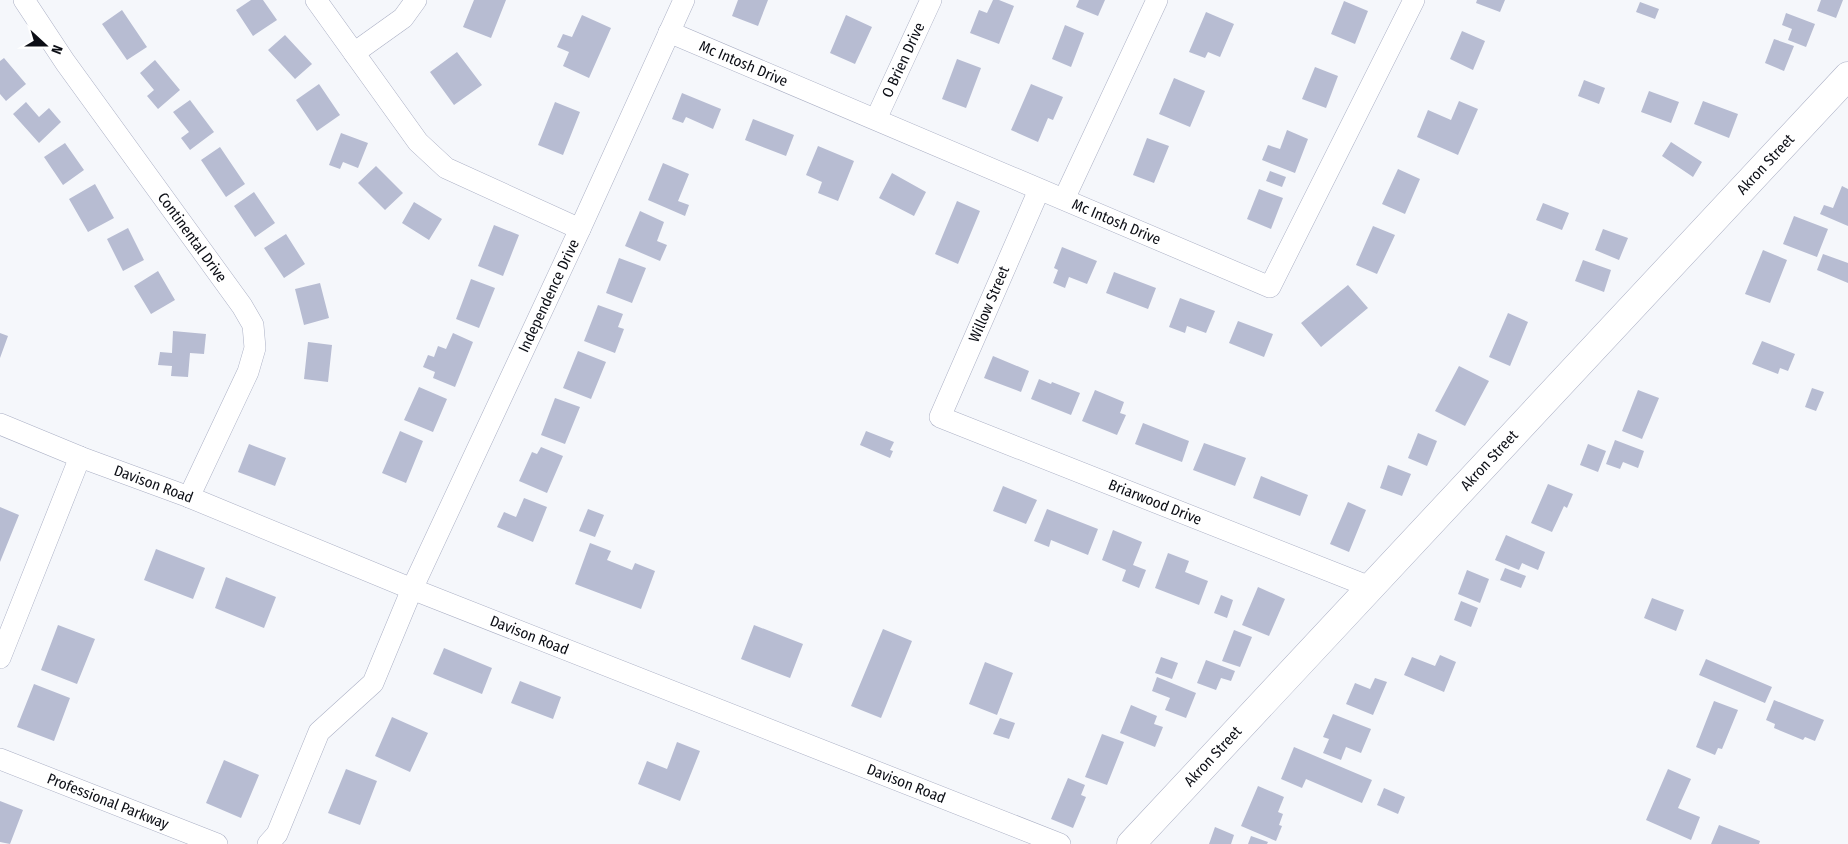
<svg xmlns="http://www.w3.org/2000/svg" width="1848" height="844" viewBox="0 0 1848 844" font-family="'Fira Sans Condensed',sans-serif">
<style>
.building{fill:#b7bcd2}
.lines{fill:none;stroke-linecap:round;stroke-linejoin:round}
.minor-casing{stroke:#abb0c5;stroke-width:22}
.major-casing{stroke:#abb0c5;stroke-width:29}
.minor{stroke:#fff;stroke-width:21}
.major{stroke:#fff;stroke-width:28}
.labels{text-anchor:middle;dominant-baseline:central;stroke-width:4.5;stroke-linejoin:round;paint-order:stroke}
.street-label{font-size:15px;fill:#0c0e15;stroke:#fff}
</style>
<rect width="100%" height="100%" fill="#f5f7fb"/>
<path class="building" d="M251,0H263L277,20L253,36L236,10Z
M474,0H506L491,38L463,27Z
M738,0H768L758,26L732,16Z
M993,0H999L1014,6L999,44L970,33L979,10L987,13Z
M1079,0H1105L1098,16L1076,7Z
M1477,0H1505L1500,12L1476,3Z
M1821,0H1843L1836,18L1817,11Z
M1344,1L1368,11L1355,44L1331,34Z
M1640,2L1659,9L1655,19L1636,12Z
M122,10L147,47L127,60L102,24Z
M1206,12L1234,24L1220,57L1208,52L1205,58L1189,52Z
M1786,13L1815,24L1806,47L1788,40L1792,29L1782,25Z
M582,15L611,28L589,78L563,66L569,52L557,47L563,34L572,37Z
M846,15L872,27L855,64L830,53Z
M1065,25L1084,33L1071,67L1052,59Z
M1462,31L1485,41L1473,70L1450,59Z
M285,35L312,64L295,79L268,50Z
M1774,39L1794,46L1784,71L1765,63Z
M457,52L482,85L454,105L430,72Z
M4,58L26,84L6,101L0,94V61Z
M957,59L981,68L966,108L942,99Z
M155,60L180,90L158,109L147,96L154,90L140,73Z
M1315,67L1338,76L1326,108L1302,99Z
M1174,78L1205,91L1190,127L1159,114Z
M1584,80L1605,88L1599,104L1578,96Z
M319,84L340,115L317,131L296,100Z
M1031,84L1063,97L1053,120L1048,118L1038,142L1011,130Z
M1649,91L1679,102L1671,123L1641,112Z
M682,93L721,109L713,129L686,117L683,123L672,119Z
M190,100L214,132L190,150L181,138L189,132L173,112Z
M1459,101L1478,109L1458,155L1417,137L1428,110L1451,120Z
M1703,101L1738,114L1729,138L1694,124Z
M26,102L39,117L49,108L61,122L39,143L13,114Z
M555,102L580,112L563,155L538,145Z
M753,119L794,135L786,156L745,140Z
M1287,130L1308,139L1295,173L1262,160L1268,145L1280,149Z
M341,133L368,143L358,168L343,162L340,169L329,165Z
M1147,138L1169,146L1154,183L1133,175Z
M1671,142L1702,162L1693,177L1662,156Z
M65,143L84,170L63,185L44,157Z
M818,146L854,161L838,201L818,193L822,182L806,175Z
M220,147L245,184L226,197L201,160Z
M663,163L689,174L678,201L689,205L685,216L648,200Z
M376,166L403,193L385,210L358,183Z
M1398,169L1420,179L1405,214L1382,204Z
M1270,171L1286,177L1282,187L1266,181Z
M892,173L926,192L914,216L879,198Z
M95,184L114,218L88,232L69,199Z
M1842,186L1848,189V226L1820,214L1824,205L1833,208Z
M1259,189L1283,198L1271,229L1247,219Z
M254,192L275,223L255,237L234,206Z
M957,201L980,211L958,264L935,254Z
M414,202L442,219L429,240L402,223Z
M1543,203L1569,213L1562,230L1536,220Z
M640,211L664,222L657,241L667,245L660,261L625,246Z
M1794,216L1828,229L1817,257L1783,244Z
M494,225L519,235L503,276L478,266Z
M1373,226L1395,235L1377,274L1356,265Z
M128,228L144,260L123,271L107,239Z
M1603,229L1628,238L1619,260L1595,250Z
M286,234L305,264L284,278L264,248Z
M1062,247L1097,261L1087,284L1069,277L1065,288L1053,283L1058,270L1054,268Z
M1763,250L1787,260L1770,303L1745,294Z
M1823,254L1848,263V283L1817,270Z
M619,258L646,268L632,303L606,293Z
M1583,260L1611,270L1604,292L1575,281Z
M158,271L175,300L151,314L134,286Z
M1114,272L1156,288L1148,309L1106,293Z
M471,279L495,288L479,328L456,319Z
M320,283L329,318L304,325L295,289Z
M1348,285L1368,308L1321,347L1301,323Z
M1180,298L1215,311L1206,333L1187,326L1185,333L1169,327Z
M598,305L623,314L618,327L624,329L615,353L584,341Z
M1508,313L1528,322L1510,366L1489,357Z
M1238,321L1273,334L1264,357L1229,343Z
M173,331L206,334L204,354L190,353L188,377L171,376L172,366L158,365L160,352L172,353Z
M0,333L8,336L0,358Z
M453,333L473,342L455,387L433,378L435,372L423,367L428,355L434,357L438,346L446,349Z
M1762,341L1795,354L1788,371L1780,368L1778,374L1752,364Z
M308,342L332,345L328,382L304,379Z
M578,351L606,362L591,399L563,388Z
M993,356L1029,371L1021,392L984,378Z
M1459,366L1489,381L1465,426L1435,411Z
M1039,379L1051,384L1052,382L1080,393L1071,415L1031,399Z
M419,387L447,399L433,432L404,420Z
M1812,388L1824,392L1816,411L1805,407Z
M1095,390L1124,402L1120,413L1126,415L1117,435L1082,421Z
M1638,390L1659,398L1642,439L1622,431Z
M555,398L580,407L565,444L541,435Z
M1143,423L1189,441L1182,462L1135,444Z
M400,431L423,441L406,483L382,473Z
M866,431L894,442L890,450L893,451L890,458L860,445Z
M1418,433L1437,441L1427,466L1408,458Z
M1615,440L1644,451L1638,468L1623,462L1620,469L1606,464Z
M1204,443L1246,458L1235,486L1193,470Z
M249,444L286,458L275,486L238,472Z
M1588,444L1606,451L1598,472L1580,465Z
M541,447L563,456L547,493L519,481L532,452L537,454Z
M1388,465L1411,474L1402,496L1380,488Z
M1261,476L1308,495L1300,516L1253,498Z
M1548,484L1573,494L1567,508L1564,506L1552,532L1531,523Z
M1003,486L1037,500L1026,524L993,511Z
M524,498L547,507L533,542L497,527L504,512L516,517Z
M1348,502L1366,510L1349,552L1330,544Z
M0,507L19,515L0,562Z
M588,509L604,515L595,537L579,531Z
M1047,509L1098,529L1088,555L1051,540L1049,547L1034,541Z
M1113,530L1142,542L1133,565L1146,570L1139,588L1122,581L1126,570L1102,560Z
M1506,535L1545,552L1538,570L1522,563L1519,570L1495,560Z
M590,543L611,551L607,560L632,570L635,563L655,571L641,609L575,584Z
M156,549L205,568L193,599L144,580Z
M1168,553L1189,561L1185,572L1208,581L1199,605L1155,588Z
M1505,568L1526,576L1521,588L1500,580Z
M1467,570L1489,579L1480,603L1458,594Z
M226,577L276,597L264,628L215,608Z
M1258,587L1285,599L1269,636L1242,625Z
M1221,595L1233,600L1227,618L1214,613Z
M1652,598L1684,610L1676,631L1644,618Z
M1461,601L1478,608L1471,627L1454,620Z
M58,625L95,639L77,684L41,670Z
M754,625L803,644L790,678L741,659Z
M883,629L912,641L881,718L851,706Z
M1234,630L1252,637L1240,667L1222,661Z
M444,648L492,668L482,694L433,674Z
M1440,655L1456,662L1444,692L1404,675L1412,657L1435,666Z
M1161,657L1178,663L1172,679L1155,673Z
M1706,659L1772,687L1765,703L1699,675Z
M1206,660L1235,671L1231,681L1221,678L1216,690L1197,683Z
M985,662L1013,673L997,715L969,704Z
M1157,677L1196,693L1186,718L1165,710L1170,698L1152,691Z
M1375,678L1387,682L1373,715L1346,704L1355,683L1370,689Z
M520,681L561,697L553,719L511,703Z
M34,684L70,698L54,741L17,727Z
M1774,700L1824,720L1815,741L1805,737L1803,740L1774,728L1775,724L1766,720Z
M1714,701L1738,710L1722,749L1718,748L1715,755L1696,747Z
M1131,705L1157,716L1154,724L1163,727L1155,747L1120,733Z
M1333,714L1371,729L1361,753L1346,747L1341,760L1323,753L1329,739L1323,737Z
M392,717L428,733L410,772L375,756Z
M1000,718L1015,723L1009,739L993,734Z
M1102,734L1124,742L1107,785L1085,777Z
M677,742L700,751L680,801L638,784L647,761L667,769Z
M1294,747L1372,780L1362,803L1306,779L1302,788L1281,779Z
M224,760L259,775L241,818L206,803Z
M346,769L377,781L360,825L328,813Z
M1668,769L1691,779L1678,808L1700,817L1691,840L1646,820Z
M1068,778L1085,785L1081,795L1086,797L1073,828L1051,819Z
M1258,786L1284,797L1278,812L1283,814L1279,825L1282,826L1276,841L1241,826Z
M1384,788L1405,797L1398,814L1377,805Z
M0,801L23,810L10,844L0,842Z
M1719,825L1760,841L1759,844H1711Z
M1215,827L1234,835L1231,844H1209Z
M1251,836L1268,842L1267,844H1248Z"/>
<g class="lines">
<g class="minor-casing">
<g id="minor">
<path id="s1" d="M24,0L65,62L242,306L253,325L255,348L248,372L189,497"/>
<path d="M316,0L418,142L446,168L580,229"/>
<path id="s2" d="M669,32L1270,287L1414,0"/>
<path d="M354,53L403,18L416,0"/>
<path id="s3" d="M876,119L931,0"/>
<path id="s4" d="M1039,190L940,417L1370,587"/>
<path d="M1064,199L1157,0"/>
<path id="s5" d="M0,424L80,457L189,497L412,589L1060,844"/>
<path d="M0,658L80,457"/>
<path id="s6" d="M0,759L217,844"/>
<path id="s7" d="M268,844L277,834L319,732L373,683L412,589L580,229L684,0"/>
</g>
</g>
<g class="major-casing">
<g id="major">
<path id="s8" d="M1131,844L1848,76"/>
</g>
</g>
<use href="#minor" class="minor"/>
<use href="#major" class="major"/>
</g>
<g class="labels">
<g class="street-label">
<text stroke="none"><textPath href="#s3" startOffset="65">O Brien Drive</textPath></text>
<text stroke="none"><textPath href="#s2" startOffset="81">Mc Intosh Drive</textPath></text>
<text stroke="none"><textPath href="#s8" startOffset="930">Akron Street</textPath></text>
<text stroke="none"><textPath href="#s2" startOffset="486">Mc Intosh Drive</textPath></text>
<text stroke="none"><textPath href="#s1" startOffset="291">Continental Drive</textPath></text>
<text stroke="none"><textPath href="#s7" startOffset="622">Independence Drive</textPath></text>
<text transform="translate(989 304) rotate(-67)">Willow Street</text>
<text stroke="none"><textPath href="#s8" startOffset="525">Akron Street</textPath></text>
<text stroke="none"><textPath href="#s5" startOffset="165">Davison Road</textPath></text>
<text stroke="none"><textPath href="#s4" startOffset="479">Briarwood Drive</textPath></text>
<text stroke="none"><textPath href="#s5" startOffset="570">Davison Road</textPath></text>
<text stroke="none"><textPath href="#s8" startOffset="120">Akron Street</textPath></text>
<text stroke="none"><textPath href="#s5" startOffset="975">Davison Road</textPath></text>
<text stroke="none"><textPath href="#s6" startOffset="116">Professional Parkway</textPath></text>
</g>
</g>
<g transform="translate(45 45) rotate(111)" stroke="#ffffff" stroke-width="4" paint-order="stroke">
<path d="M0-4L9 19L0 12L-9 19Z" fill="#0c0e15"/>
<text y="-8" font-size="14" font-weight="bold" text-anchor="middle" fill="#0c0e15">N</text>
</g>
</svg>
